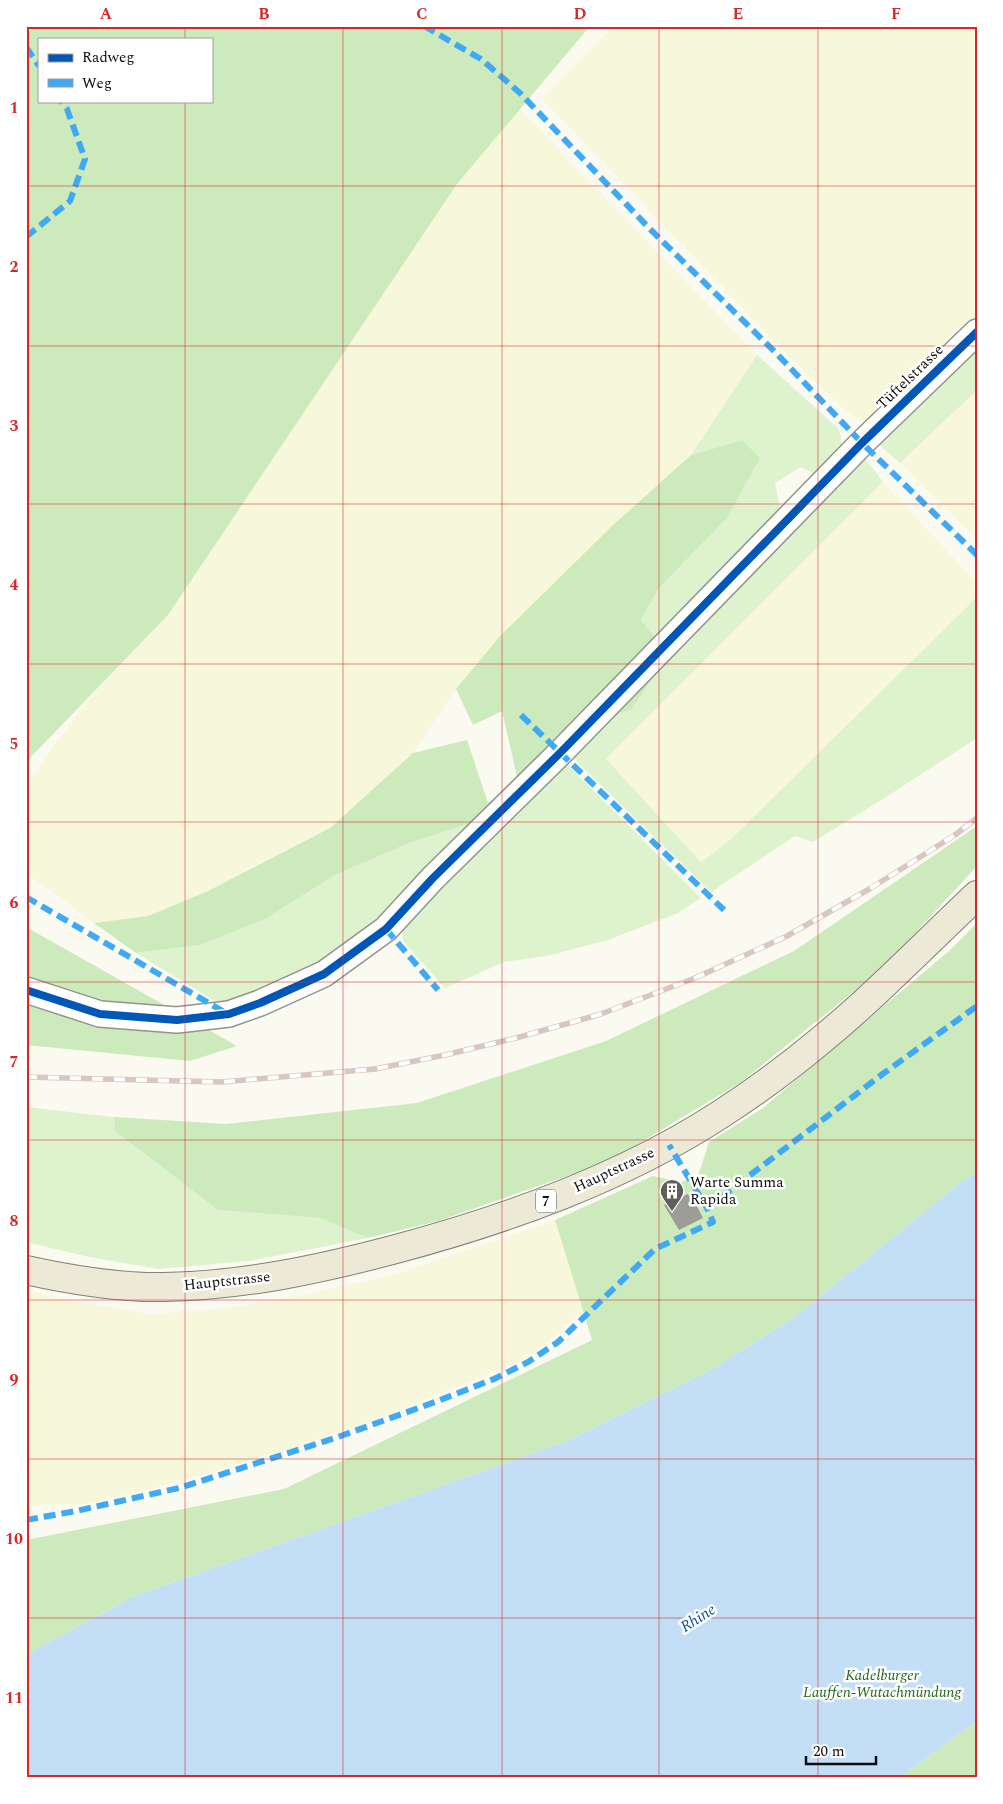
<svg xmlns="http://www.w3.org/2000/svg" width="1003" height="1804" viewBox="0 0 1003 1804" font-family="Spectral,serif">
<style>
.farmland{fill:#f7f8db}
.green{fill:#def2ce}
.forest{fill:#cdeabc;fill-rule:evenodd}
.water{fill:#c4def6}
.building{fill:#9d9c96}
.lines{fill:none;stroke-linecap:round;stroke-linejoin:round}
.minor-casing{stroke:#93938f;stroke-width:28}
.major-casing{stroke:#80807c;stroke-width:30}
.minor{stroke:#fefefd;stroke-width:25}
.major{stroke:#ecead6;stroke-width:28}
.rail-casing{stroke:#d8c6c2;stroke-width:5.5}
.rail{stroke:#fff;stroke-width:4;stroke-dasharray:11;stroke-linecap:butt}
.quiet{stroke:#3fa9f5;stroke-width:6;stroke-dasharray:12 6;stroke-linecap:butt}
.cycleway-casing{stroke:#fff;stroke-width:11}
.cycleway{stroke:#0057b8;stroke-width:8}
.grid{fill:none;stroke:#d62828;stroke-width:1;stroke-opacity:0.55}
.labels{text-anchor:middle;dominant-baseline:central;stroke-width:5;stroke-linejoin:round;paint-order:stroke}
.shield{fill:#fff;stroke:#555;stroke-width:1}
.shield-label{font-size:14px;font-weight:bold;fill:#0c0c0c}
.street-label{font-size:15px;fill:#0c0c0c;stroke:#fff}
.poi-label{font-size:15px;fill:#0c0c0c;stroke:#fff;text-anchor:start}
.park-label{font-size:15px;font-style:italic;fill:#1f6719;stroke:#fff}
.water-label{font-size:16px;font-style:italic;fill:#0f4ea4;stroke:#fff}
.neatline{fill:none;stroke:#d62828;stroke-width:2}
.grid-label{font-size:16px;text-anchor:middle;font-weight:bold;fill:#d62828}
</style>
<rect width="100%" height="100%" fill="#fafaf0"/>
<path class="farmland" d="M614,26H977V324L866,423L853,417L809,377L542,99Z
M520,109L757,355L691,455L612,526L500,636L456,689L413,753L330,828L208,891L148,916L94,923L26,873V784L95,691L168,615L457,184Z
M977,390V539L900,463Z
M883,482L977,583V597L730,840L700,862L606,759Z
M555,1220L583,1311L547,1343L524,1360L379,1418L298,1446L166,1485L88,1504L36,1505L26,1507V1289L52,1297L150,1314L229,1308L313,1293L399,1273Z"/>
<path class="green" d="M977,350V390L900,463L878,444Z
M757,355L839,429L841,438V449L815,474L801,467L775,483L781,513L658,641L641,621L659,588L726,519L742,440L691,455Z
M862,454L883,482L606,759L701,862L730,840L977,597V738L883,799L813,842L795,836L717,888L712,893L568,753L662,662Z
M562,759L701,898L678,913L608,940L547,956L504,962L445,988L403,941L402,932L407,918Z
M475,822L381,923L322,964L223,1006L136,953L201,945L265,919L335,875L409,843Z
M26,1107L114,1117L115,1131L218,1210L320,1218L368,1238L249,1261L159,1269L89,1257L26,1242Z"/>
<path class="forest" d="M26,26H590L457,184L168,615L26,762ZM39,39H211V101H39Z
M742,440L760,458L726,519L659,588L641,620L658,641L663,662L631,710L576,726L475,822L409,843L335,875L265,919L201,945L136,953L94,923L148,916L208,891L330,828L413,753L467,740L488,803L518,781L502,711L473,725L456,689L500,636L612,526L691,455Z
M977,826V866L884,967L741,1082L610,1161L438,1221L368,1238L320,1218L218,1210L115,1131L114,1117L226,1124L417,1103L606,1041L794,951Z
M977,923V1173L961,1182L795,1317L709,1371L567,1441L132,1597L26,1655V1540L284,1489L592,1340L555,1220L653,1176L681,1182L698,1176L709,1142L763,1108L949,951Z
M26,927L237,1046L190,1061L26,1045Z
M977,1721V1778H899Z"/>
<path class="water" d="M977,1173V1721L899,1778H26V1655L132,1597L567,1441L709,1371L795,1317L961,1182Z"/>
<path class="building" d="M690,1193L703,1218L679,1230L664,1205Z"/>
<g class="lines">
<g class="minor-casing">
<path id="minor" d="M26,990L100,1014L177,1020L229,1014L260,1003L324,974L386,929L433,878L561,752L862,443L977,332"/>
</g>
<g class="major-casing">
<path id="major" d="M26,1270C71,1280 117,1288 164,1287C242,1286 321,1269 396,1249C508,1219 623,1178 721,1114C755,1092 789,1067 820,1041C875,996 925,944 977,895"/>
</g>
<use href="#minor" class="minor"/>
<use href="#major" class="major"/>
<g class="rail-casing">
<path id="rail" d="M26,1077L222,1082L375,1069L445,1055L516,1038L601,1014L695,978L787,936L871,888L955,835L977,818"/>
</g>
<use href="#rail" class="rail"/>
<path class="quiet" d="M424,26L481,59L520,93L650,229L776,353L862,443L977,555
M26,47L39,66
M26,237L70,201L85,159L67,109L61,101
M521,715L724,910
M26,897L226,1013
M386,929L438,990
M707,1208L884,1073L977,1006
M26,1520L76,1511L179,1488L338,1437L435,1402L494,1379L528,1362L558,1342L655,1249L713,1222L707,1208L669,1145"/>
<g class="cycleway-casing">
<path id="cycleway" d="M26,990L100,1014L177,1020L229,1014L260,1003L324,974L386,929L433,878L561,752L862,443L977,332"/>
</g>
<use href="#cycleway" class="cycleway"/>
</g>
<path class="grid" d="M185,26V39M343,26V1778M502,26V1778M659,26V1778M818,26V1778M185,101V1778M26,186H977M26,346H977M26,504H977M26,664H977M26,822H977M26,982H977M26,1140H977M26,1300H977M26,1459H977M26,1618H977"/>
<defs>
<g id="building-pin" transform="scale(1.25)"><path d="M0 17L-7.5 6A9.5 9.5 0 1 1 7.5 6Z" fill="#5f5f5c" stroke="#fff"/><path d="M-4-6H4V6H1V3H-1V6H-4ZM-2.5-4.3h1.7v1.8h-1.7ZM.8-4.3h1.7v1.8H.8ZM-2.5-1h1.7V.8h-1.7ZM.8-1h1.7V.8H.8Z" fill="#fff"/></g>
</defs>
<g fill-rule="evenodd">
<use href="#building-pin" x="672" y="1191"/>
</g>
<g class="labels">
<rect class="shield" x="536" y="1189.5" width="20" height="23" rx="4"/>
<g class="shield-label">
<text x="546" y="1201">7</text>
</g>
<g class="street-label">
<text transform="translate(910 377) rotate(-44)">Tüftelstrasse</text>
<text transform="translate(614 1170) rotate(-25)">Hauptstrasse</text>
<text transform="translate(227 1281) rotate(-6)">Hauptstrasse</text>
</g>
<g class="poi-label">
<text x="690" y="1182">Warte Summa<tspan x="690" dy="17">Rapida</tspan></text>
</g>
<g class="park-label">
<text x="882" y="1675">Kadelburger<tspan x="882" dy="17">Lauffen-Wutachmündung</tspan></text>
</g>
<g class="water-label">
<text transform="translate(698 1618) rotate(-33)">Rhine</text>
</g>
</g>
<rect width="1003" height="1804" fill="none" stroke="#ffffff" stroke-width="55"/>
<rect x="38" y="38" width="175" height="65" fill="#ffffff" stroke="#9e9e9e"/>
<rect x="48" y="54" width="25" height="8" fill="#0057b8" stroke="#9e9e9e"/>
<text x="82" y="62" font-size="15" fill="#0c0c0c">Radweg</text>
<rect x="48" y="79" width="25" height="8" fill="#3fa9f5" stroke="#9e9e9e"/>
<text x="82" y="88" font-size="15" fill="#0c0c0c">Weg</text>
<path d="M806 1756v8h70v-8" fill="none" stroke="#0c0c0c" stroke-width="2.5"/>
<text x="813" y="1756" font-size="15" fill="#0c0c0c" stroke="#ffffff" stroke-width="4" paint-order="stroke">20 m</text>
<rect x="28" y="28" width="948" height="1748" class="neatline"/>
<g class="grid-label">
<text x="106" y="19">A</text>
<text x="264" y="19">B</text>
<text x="422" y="19">C</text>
<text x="580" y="19">D</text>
<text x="738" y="19">E</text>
<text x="896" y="19">F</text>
<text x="14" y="113">1</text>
<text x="14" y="272">2</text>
<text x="14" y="431">3</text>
<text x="14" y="590">4</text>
<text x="14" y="749">5</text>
<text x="14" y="908">6</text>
<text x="14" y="1067">7</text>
<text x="14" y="1226">8</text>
<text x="14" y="1385">9</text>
<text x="14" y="1544">10</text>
<text x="14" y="1703">11</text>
</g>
</svg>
